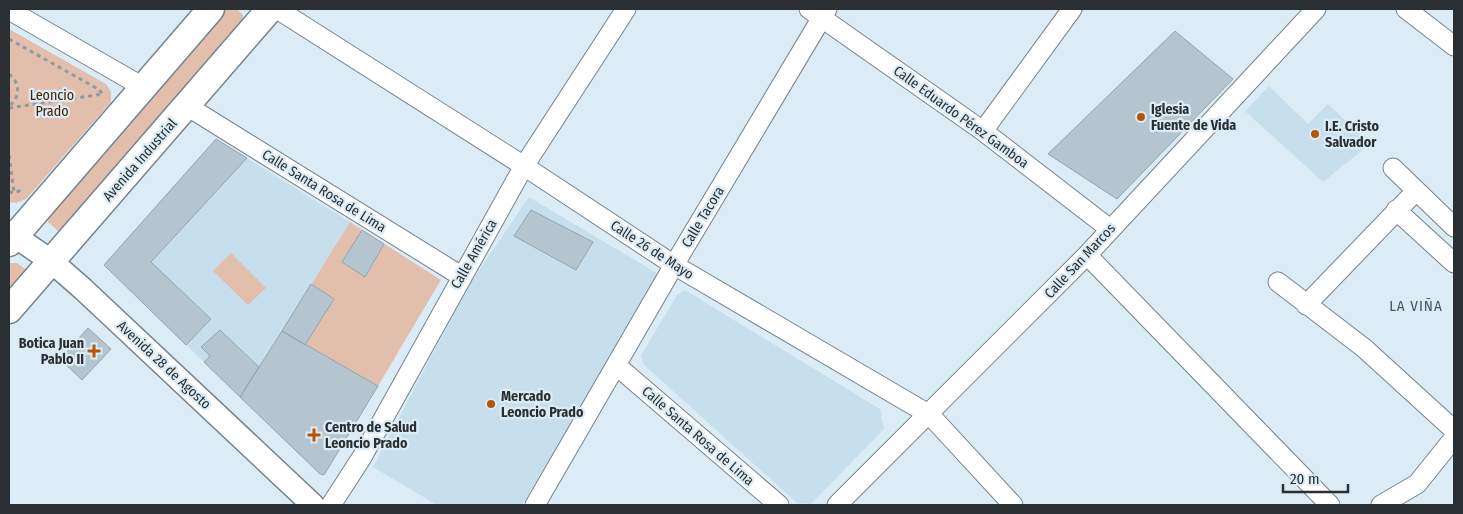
<svg xmlns="http://www.w3.org/2000/svg" width="1463" height="514" viewBox="0 0 1463 514" font-family="'Fira Sans Condensed',sans-serif">
<style>
.built{fill:#c7dfed}
.green{fill:#e1bfac}
.building{fill:#b5c5cf;stroke:#95a5af}
.lines{fill:none;stroke-linecap:round;stroke-linejoin:round}
.minor-casing{stroke:#74838d;stroke-width:21}
.tertiary-casing{stroke:#74838d;stroke-width:25}
.secondary-casing{stroke:#74838d;stroke-width:29}
.path{stroke:#8f9ba3;stroke-width:3;stroke-dasharray:4 4;stroke-linecap:butt}
.minor{stroke:#fff;stroke-width:19}
.tertiary{stroke:#fff;stroke-width:22}
.secondary{stroke:#fff;stroke-width:26}
.poi-dot{fill:#b45606;stroke:#dbecf6;stroke-width:2}
.labels{text-anchor:middle;dominant-baseline:central;stroke-width:4.5;stroke-linejoin:round;paint-order:stroke}
.park-label{font-size:14px;fill:#4b2001;stroke:#dbecf6}
.poi-label{font-size:14px;font-weight:bold;fill:#292f33;stroke:#dbecf6;text-anchor:start}
.street-label{font-size:14px;fill:#292f33;stroke:#dbecf6}
.neighbourhood-label{font-size:15px;letter-spacing:1px;fill:#47555e;stroke:#dbecf6}
</style>
<rect width="100%" height="100%" fill="#dbecf6"/>
<path class="built" d="M1269,86L1308,124L1328,104L1370,144L1323,182L1245,111Z
M216,139L350,222L240,397L104,265Z
M529,197L660,275L522,505H437L373,467L469,285Z
M685,290L880,409L884,429L811,504L797,503L644,365L641,355L677,295Z"/>
<path class="green" d="M227,9H237L243,15V23L66,229L58,231L48,222L50,214Z
M9,29L106,84L111,92V102L26,199L16,203L9,202Z
M350,222L441,280L378,386L282,331Z
M231,253L266,288L248,305L213,271Z
M9,263H17L25,269V276L9,295Z"/>
<path class="building" d="M1175,31L1233,79L1117,199L1048,154Z
M216,139L247,158L151,262L211,319L186,345L104,265Z
M531,210L593,242L576,270L514,236Z
M362,230L384,244L365,277L342,262Z
M311,284L334,299L305,345L282,331Z
M88,328L111,349L82,380L60,359Z
M220,330L259,367L240,397L204,362L210,356L201,347Z
M282,331L378,386L324,475L320,474L240,397Z"/>
<g class="lines">
<g class="minor-casing">
<path id="minor" d="M277,9L524,166L674,265L930,415L1013,505
M809,9L983,131L1110,229
M1406,9L1454,46
M9,10L143,87
M187,106L461,276
M983,131L1072,9
M1393,168L1454,227
M1396,210L1454,263
M1087,255L1330,505
M1278,282L1364,348L1454,430
M1306,305L1415,192
M617,366L779,505
M331,505L362,457L524,166L626,9
M535,505L674,265L827,9
M837,505L1087,255L1316,9
M1381,505L1417,484L1454,438"/>
</g>
<g class="tertiary-casing">
<path id="tertiary" d="M9,232L51,261L83,289L313,505"/>
</g>
<g class="secondary-casing">
<path id="secondary" d="M9,243L211,9
M9,310L270,9"/>
</g>
<path class="path" d="M9,39L98,89L103,94V96
M9,74C20,83 21,97 9,106
M9,108L103,94
M9,155L14,193
M9,192L14,193L21,190"/>
<use href="#minor" class="minor"/>
<use href="#tertiary" class="tertiary"/>
<use href="#secondary" class="secondary"/>
</g>
<g class="poi-dot">
<circle cx="1141" cy="117" r="5"/>
<circle cx="1315" cy="134" r="5"/>
<path d="M91.5 343.5h5v5h5v5h-5v5h-5v-5h-5v-5h5z"/>
<circle cx="491" cy="404" r="5"/>
<path d="M311.5 427.5h5v5h5v5h-5v5h-5v-5h-5v-5h5z"/>
</g>
<g class="labels">
<g class="park-label">
<text x="52" y="95">Leoncio<tspan x="52" dy="16">Prado</tspan></text>
</g>
<g class="poi-label">
<text x="1151" y="109">Iglesia<tspan x="1151" dy="16">Fuente de Vida</tspan></text>
<text x="1325" y="126">I.E. Cristo<tspan x="1325" dy="16">Salvador</tspan></text>
<text x="84" y="343" text-anchor="end">Botica Juan<tspan x="84" dy="16">Pablo II</tspan></text>
<text x="501" y="396">Mercado<tspan x="501" dy="16">Leoncio Prado</tspan></text>
<text x="325" y="427">Centro de Salud<tspan x="325" dy="16">Leoncio Prado</tspan></text>
</g>
<g class="street-label">
<text transform="translate(961 117) rotate(36)">Calle Eduardo Pérez Gamboa</text>
<text transform="translate(140 160) rotate(-49)">Avenida Industrial</text>
<text transform="translate(324 191) rotate(32)">Calle Santa Rosa de Lima</text>
<text transform="translate(703 217) rotate(-59)">Calle Tacora</text>
<text transform="translate(652 250) rotate(33)">Calle 26 de Mayo</text>
<text transform="translate(474 254) rotate(-60)">Calle América</text>
<text transform="translate(1080 261) rotate(-47)">Calle San Marcos</text>
<text transform="translate(164 365) rotate(43)">Avenida 28 de Agosto</text>
<text transform="translate(698 436) rotate(41)">Calle Santa Rosa de Lima</text>
</g>
<g class="neighbourhood-label">
<text x="1416" y="306">LA VIÑA</text>
</g>
</g>
<rect width="1463" height="514" fill="none" stroke="#292f33" stroke-width="20"/>
<path d="M1283 484v8h65v-8" fill="none" stroke="#292f33" stroke-width="2.5"/>
<text x="1290" y="484" font-size="15" fill="#292f33" stroke="#dbecf6" stroke-width="4" paint-order="stroke">20 m</text>
</svg>
